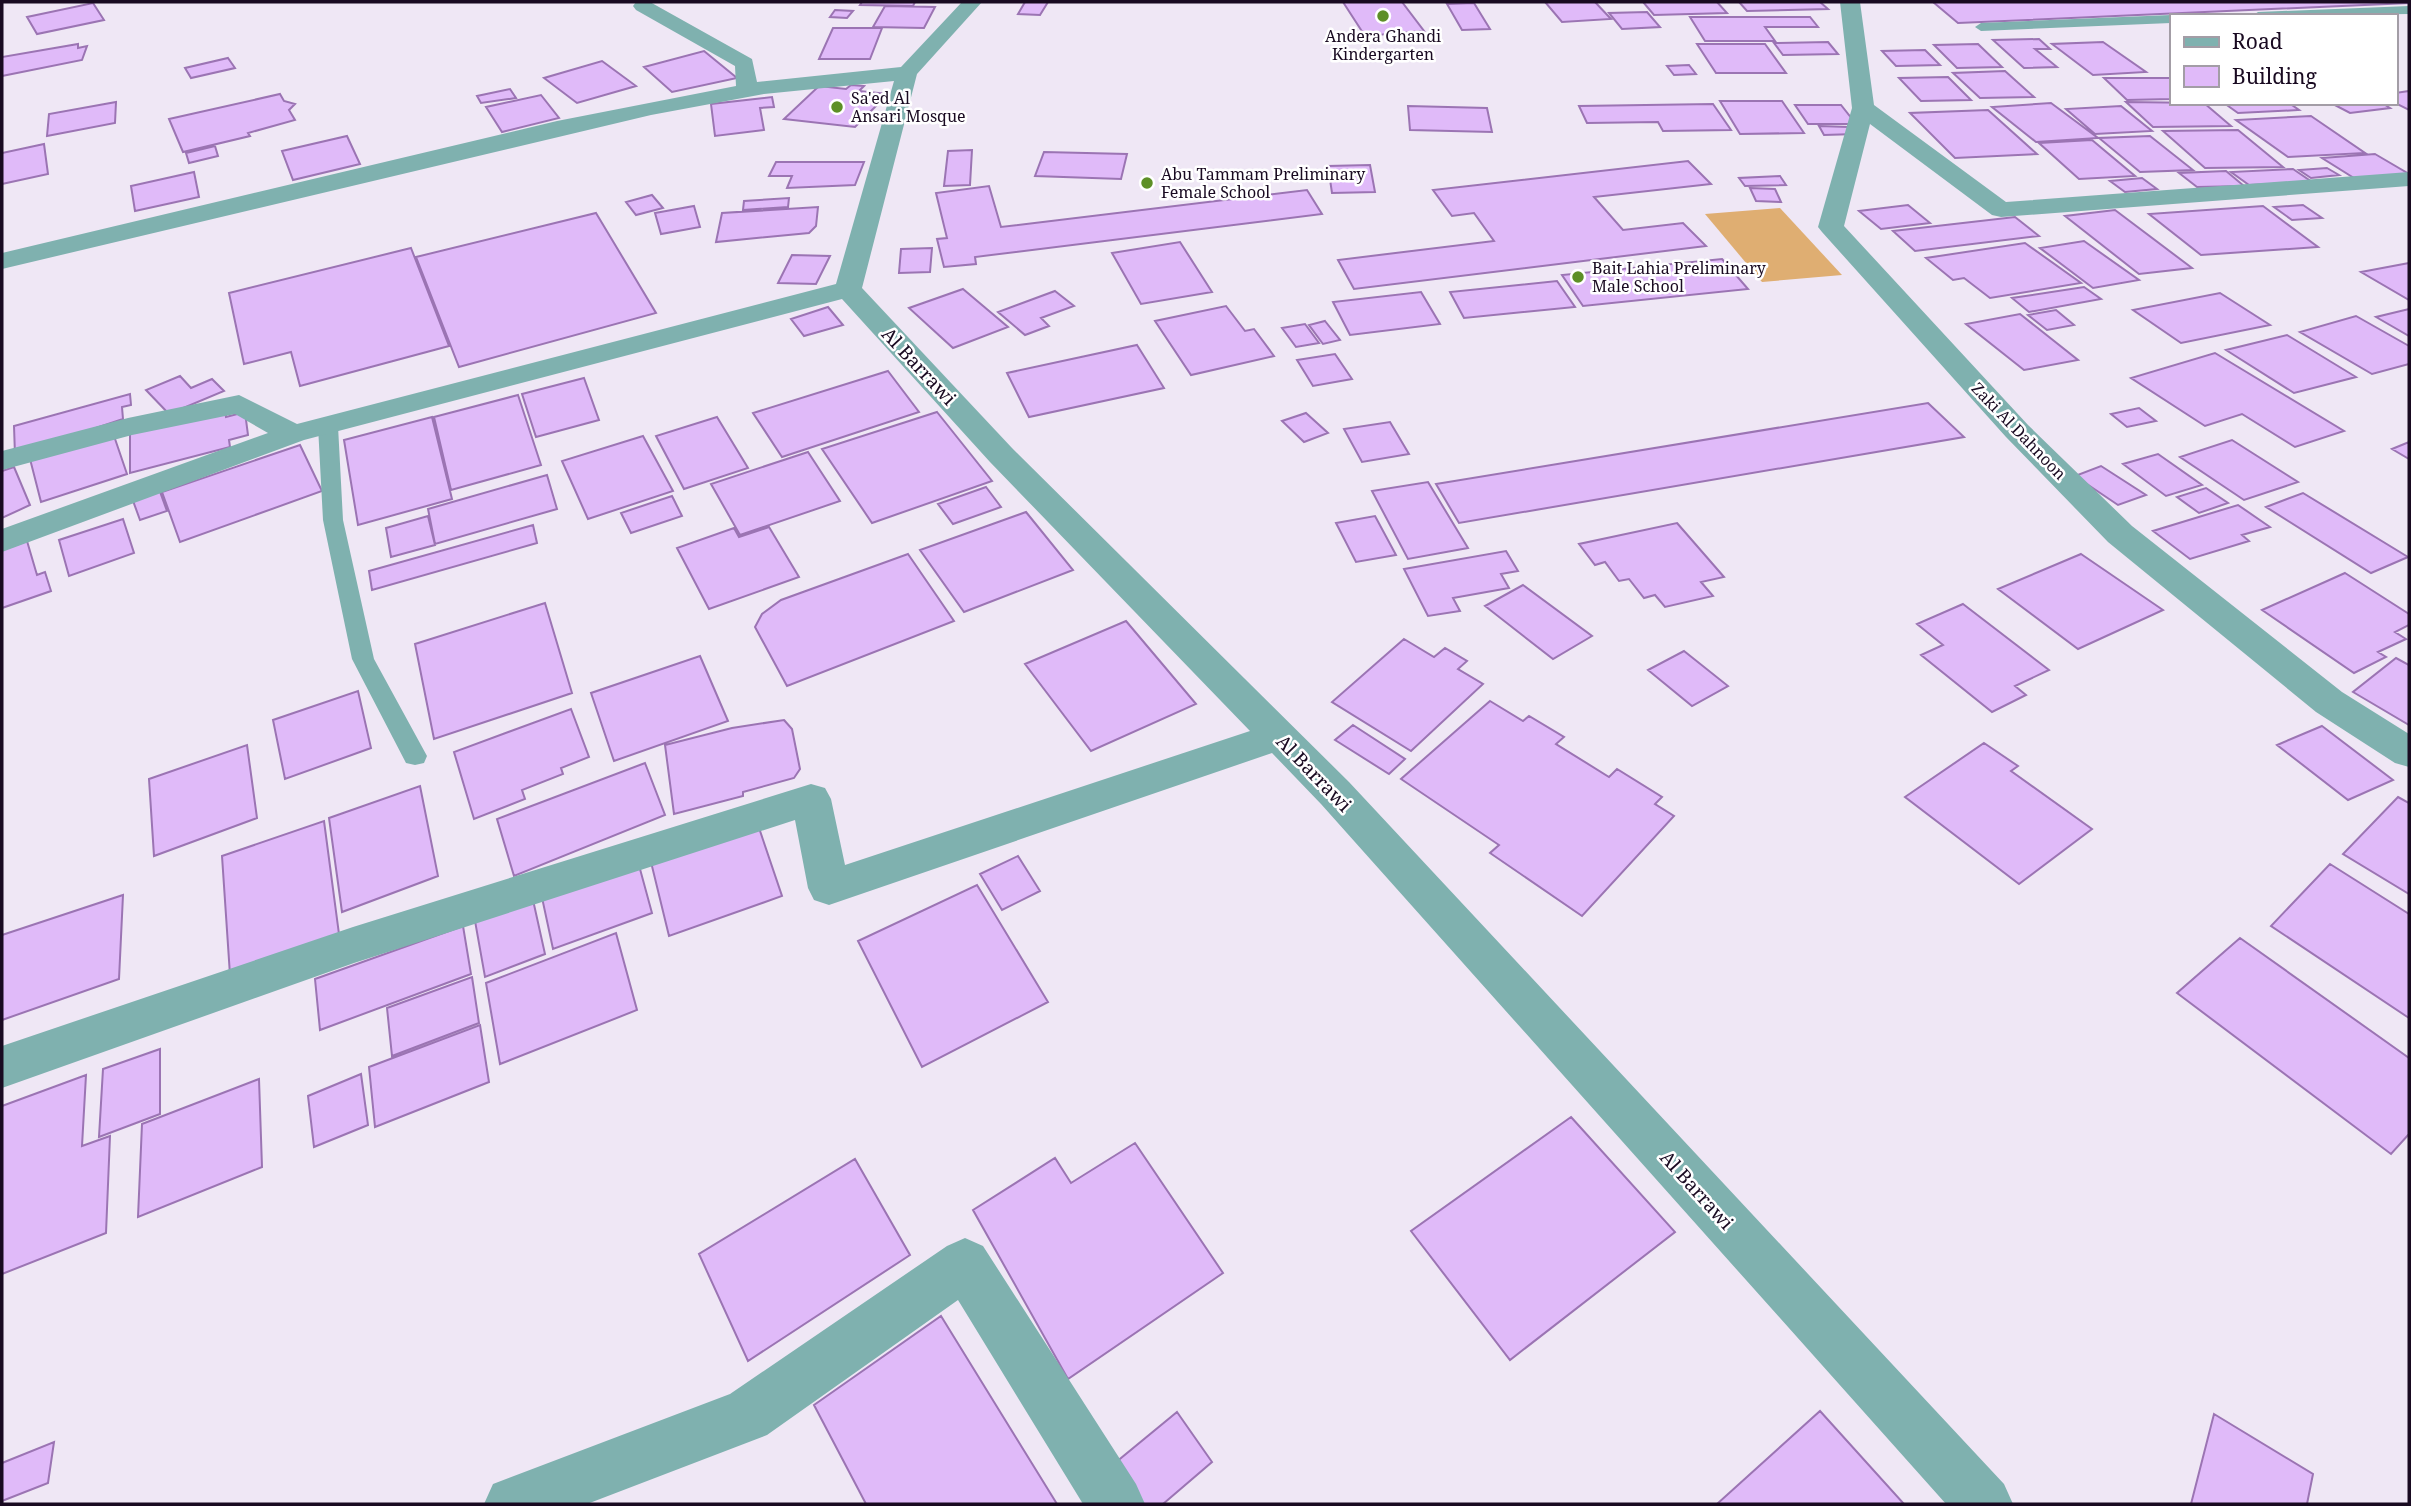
<svg xmlns="http://www.w3.org/2000/svg" width="2411" height="1506" viewBox="0 0 2411 1506" font-family="'Noto Serif',serif">
<style>
.green{fill:#dfae72}
.building{fill:#e0baf9;stroke:#9b74b3;stroke-width:2}
.lines{fill:none;stroke-linecap:round;stroke-linejoin:round}
.service{fill:#7fb1af;fill-rule:evenodd}
.minor{fill:#7fb1af;fill-rule:evenodd}
.poi-dot{fill:#5d8f26;stroke:#fff;stroke-width:2.5}
.labels{text-anchor:middle;dominant-baseline:central;stroke-width:5;stroke-linejoin:round;paint-order:stroke}
.far-poi-label{font-size:16px;fill:#190a21;stroke:#fff;text-anchor:start}
.far-street-label{font-size:16px;fill:#190a21;stroke:#fff}
.street-label{font-size:19px;fill:#190a21;stroke:#fff}
</style>
<rect width="100%" height="100%" fill="#efe7f5"/>
<path class="green" d="M1780,208L1842,275L1762,282L1705,214Z"/>
<path class="building" d="M862,2H915L913,6L860,5Z
M1025,2H1048L1040,15L1018,14Z
M1343,2H1402L1424,31L1365,36Z
M1545,2H1595L1611,19L1562,22Z
M1643,2H1717L1727,13L1654,15Z
M1739,2H1820L1828,9L1747,11Z
M1933,2H2409V3L1958,23Z
M93,3L104,20L37,34L27,17Z
M1474,3L1490,29L1462,30L1447,4Z
M885,6L935,7L924,28L873,27Z
M835,10L853,11L847,18L830,17Z
M1647,12L1660,27L1622,29L1609,13Z
M1690,17H1810L1818,27H1765L1775,41H1705Z
M833,28H882L870,59H819Z
M2039,39L2050,49H2035L2057,67L2024,68L1993,40Z
M1828,42L1838,54L1783,55L1774,43Z
M2103,42L2146,72L2093,75L2052,44Z
M78,44V48L87,46L82,60L2,76V57Z
M1697,44H1765L1786,73H1716Z
M1978,44L2002,67L1957,68L1934,45Z
M1925,50L1940,65L1896,66L1882,51Z
M704,51L737,78L672,92L644,67Z
M228,58L235,68L191,78L185,68Z
M602,61L636,86L577,103L544,78Z
M1689,65L1696,74L1674,75L1667,66Z
M2005,71L2034,97L1980,98L1953,73Z
M1948,77L1971,100L1921,101L1899,78Z
M2104,78H2171V99L2127,100Z
M851,85L864,86L859,91L888,94L855,127L784,119L819,86L846,89Z
M510,89L516,98L481,103L477,96Z
M2409,91V110L2395,103V93Z
M280,94L284,101L295,104L289,110L295,120L248,133L250,136L183,152L169,119Z
M541,95L559,118L502,132L486,107Z
M772,97L774,107L760,108L764,130L715,136L711,104Z
M1720,101H1782L1804,133L1740,134Z
M116,102L115,123L47,136L49,114Z
M2126,102L2204,103L2231,126L2153,127Z
M2051,103L2098,138L2036,142L1992,107Z
M2224,103H2289L2299,110L2238,113Z
M2331,103H2382L2390,108L2350,113Z
M1713,104L1731,130L1663,131L1658,122L1587,123L1579,106Z
M1795,105H1841L1856,124H1808Z
M1408,106L1487,108L1492,132L1410,130Z
M2121,106L2152,131L2095,134L2066,109Z
M1988,110L2037,154L1955,158L1910,113Z
M2311,116L2365,153L2288,157L2236,120Z
M1819,126L1849,127L1855,134L1824,135Z
M2238,130L2283,167L2205,168L2163,131Z
M347,136L360,164L293,180L282,151Z
M2150,136L2193,170L2140,172L2099,138Z
M2092,140L2135,176L2079,179L2039,143Z
M44,144L48,174L2,184V153Z
M215,146L218,156L189,163L186,153Z
M972,150L970,185L944,186L948,151Z
M1044,152L1127,154L1121,179L1035,176Z
M2375,154L2409,174L2354,178L2322,158Z
M1688,161L1711,184L1594,197L1623,230L1683,223L1706,246L1354,289L1338,260L1494,241L1474,213L1452,216L1433,190Z
M776,162H864L855,185L787,188L792,176H769Z
M1370,165L1375,192L1332,193L1328,166Z
M2327,168L2339,175L2311,178L2299,170Z
M2293,169L2312,182L2249,185L2231,172Z
M2226,171L2244,186L2197,187L2179,173Z
M194,172L199,197L135,211L131,186Z
M1780,176L1786,185L1745,186L1739,178Z
M2142,178L2157,189L2125,192L2110,181Z
M989,186L1001,227L1307,190L1322,214L975,257L976,264L944,267L937,239L947,238L936,193Z
M1750,188L1775,189L1781,202L1756,201Z
M652,195L663,208L636,215L626,202Z
M789,198L788,207L743,210L744,201Z
M1908,205L1930,223L1881,229L1859,211Z
M2303,205L2322,218L2292,220L2274,207Z
M694,206L700,227L661,234L655,213Z
M2263,206L2318,247L2201,255L2149,214Z
M818,207L816,226L809,233L716,242L722,213Z
M2115,210L2192,268L2139,274L2065,216Z
M596,213L656,313L459,367L416,257Z
M2015,217L2039,236L1915,251L1893,231Z
M2084,241L2139,280L2093,288L2040,248Z
M1180,242L1212,292L1141,304L1112,253Z
M2025,243L2081,283L1990,298L1964,278L1953,280L1926,258Z
M411,248L449,346L300,386L291,352L244,364L229,293Z
M932,248L930,272L899,273L901,249Z
M792,255L830,256L816,284L778,283Z
M1722,259L1748,289L1583,306L1562,275Z
M2409,263V300L2361,272Z
M1557,281L1575,307L1464,318L1450,292Z
M2084,287L2101,299L2029,312L2012,298Z
M963,289L1008,327L953,348L909,308Z
M1055,291L1074,306L1041,318L1049,326L1025,335L998,312Z
M1421,292L1440,324L1350,335L1333,302Z
M2220,293L2270,325L2181,343L2133,310Z
M1226,306L1245,331L1254,329L1274,356L1191,375L1155,321Z
M828,307L843,325L804,336L791,319Z
M2409,309V336L2376,317Z
M2056,310L2074,325L2047,330L2028,315Z
M2020,314L2078,360L2024,370L1966,324Z
M2356,316L2409,346V364L2372,374L2300,332Z
M1325,321L1340,340L1323,344L1309,325Z
M1305,324L1319,343L1296,347L1282,328Z
M2287,335L2356,377L2294,393L2226,350Z
M1137,345L1164,388L1029,417L1007,373Z
M2215,353L2344,431L2295,447L2242,414L2205,426L2131,378Z
M1335,354L1352,379L1313,386L1297,360Z
M888,371L919,412L782,457L753,413Z
M180,376L191,388L212,379L224,391L169,414L146,390Z
M584,378L599,420L536,437L522,394Z
M130,394L131,405L122,407L123,419L15,455L14,426Z
M518,395L541,465L451,490L434,417Z
M1928,403L1964,437L1459,523L1436,484Z
M2139,408L2156,421L2127,427L2111,414Z
M225,409L226,417L245,412L248,435L229,440L230,447L130,473V433Z
M937,412L992,481L872,523L822,449Z
M1306,413L1328,433L1304,442L1282,421Z
M432,417L452,499L358,525L344,440Z
M717,417L748,468L684,489L656,436Z
M1390,422L1409,454L1362,462L1344,429Z
M113,433L127,474L41,502L30,459Z
M643,436L673,491L588,519L562,461Z
M2232,440L2298,482L2244,500L2180,457Z
M2409,442V459L2392,449Z
M300,445L322,491L180,542L162,492Z
M808,452L840,501L740,535L711,484Z
M2158,454L2202,485L2166,496L2123,464Z
M2101,466L2146,495L2118,505L2075,476Z
M14,467L30,505L2,518V471Z
M547,475L557,509L435,544L428,509Z
M1428,482L1468,548L1408,559L1372,491Z
M986,487L1001,507L953,524L938,504Z
M2206,488L2228,503L2199,513L2177,497Z
M159,489L167,511L140,520L132,498Z
M2303,493L2408,557L2371,573L2266,507Z
M672,496L682,516L631,533L621,513Z
M2238,505L2270,527L2242,535L2249,541L2190,559L2153,531Z
M1026,512L1073,570L964,612L920,550Z
M428,516L435,545L391,557L386,528Z
M1375,516L1396,555L1356,562L1336,523Z
M123,519L134,553L69,576L59,540Z
M1677,523L1724,577L1701,582L1713,596L1665,607L1655,595L1644,598L1629,579L1619,581L1605,562L1595,565L1579,544Z
M533,525L537,543L372,590L369,571Z
M769,527L799,577L709,609L677,548L734,528L739,537Z
M27,541L37,575L45,572L51,591L2,608V550Z
M1506,551L1518,571L1501,574L1509,588L1453,598L1460,611L1428,616L1404,569Z
M908,554L954,621L787,686L755,627L762,614L781,600Z
M2081,554L2163,610L2078,649L1998,589Z
M2345,573L2409,614V625L2395,632L2406,639L2378,652L2386,657L2354,673L2262,610Z
M1523,585L1592,636L1553,659L1485,606Z
M545,603L572,693L434,739L415,644Z
M1963,604L2049,670L2015,686L2026,695L1992,712L1921,655L1943,645L1917,624Z
M1126,621L1196,704L1091,751L1025,664Z
M1404,639L1434,657L1445,648L1467,661L1458,669L1483,684L1411,751L1332,702Z
M1684,651L1728,686L1692,706L1648,670Z
M700,656L728,721L614,761L591,693Z
M2396,658L2409,665V725L2353,692Z
M358,691L371,748L285,779L273,720Z
M1490,701L1523,721L1529,716L1564,737L1556,744L1609,777L1617,769L1662,797L1655,804L1674,816L1582,916L1490,853L1499,845L1401,779Z
M571,709L589,757L561,768L563,774L522,790L525,799L474,819L454,752Z
M784,720L792,729L800,769L794,778L743,792V796L674,814L665,745L732,728Z
M1353,725L1405,759L1389,774L1335,740Z
M2322,726L2393,780L2348,800L2277,745Z
M1984,743L2018,766L2011,771L2092,829L2019,884L1905,797Z
M247,745L257,818L154,856L149,779Z
M645,763L665,815L514,876L497,819Z
M420,786L438,876L342,912L329,818Z
M2398,797L2409,803V894L2343,854Z
M324,821L339,934L230,975L222,856Z
M757,822L782,896L669,936L650,858Z
M1018,856L1040,891L1002,910L980,874Z
M637,858L652,913L553,949L541,893Z
M2330,864L2409,914V1018L2271,926Z
M977,885L1048,1002L922,1067L858,941Z
M123,895L119,979L2,1020V935Z
M533,900L545,954L485,977L475,921Z
M463,926L471,974L320,1030L315,979Z
M616,933L637,1010L500,1064L486,983Z
M2240,938L2409,1058V1134L2391,1154L2177,993Z
M472,977L479,1023L392,1056L387,1008Z
M480,1025L489,1082L375,1127L369,1067Z
M160,1049V1114L99,1137L103,1069Z
M361,1074L368,1125L314,1147L308,1096Z
M86,1075L82,1146L110,1136L106,1233L2,1274V1106Z
M259,1079L262,1167L138,1217L142,1124Z
M1571,1117L1675,1232L1510,1360L1411,1231Z
M1135,1143L1223,1273L1068,1379L973,1210L1055,1158L1071,1183Z
M855,1159L910,1255L748,1361L699,1254Z
M941,1316L1057,1504H866L814,1405Z
M1820,1411L1904,1504H1717Z
M1177,1412L1212,1462L1163,1504H1141L1115,1463Z
M2214,1414L2313,1474L2307,1504H2191Z
M54,1442L48,1483L2,1501V1463Z"/>
<g class="lines">
<path class="service" d="M2409,6V14L2252,16L2258,12Z
M2171,15V23L1981,31L1975,27L1981,23Z
M328,420L338,426L343,520L374,659L427,756L424,763L415,765L406,763L352,659L323,520L318,426Z"/>
<path class="minor" d="M636,2H650L752,59L757,82L901,67L962,2H982L917,74L862,288L1012,448L1349,782L2004,1484L2013,1504H1946L1321,804L1272,753L829,905L814,900L808,888L795,820L354,963L2,1088V1046L353,927L811,784L825,788L831,799L845,865L1250,731L990,462L842,299L304,440L2,552V529L268,433L235,414L132,435L2,470V451L128,418L239,395L297,424L836,284L894,81L764,94L651,115L2,269V253L557,121L736,86L735,66L636,10L633,6Z
M1840,2H1860L1874,105L2006,202L2409,172V186L2001,217L1992,215L1870,124L1844,226L2028,425L2132,526L2342,692L2409,734V767L2395,763L2316,712L2108,542L2006,437L1822,232L1818,227L1852,108Z
M965,1238L983,1246L1136,1484L1145,1504H1083L958,1300L767,1435L587,1504H484L493,1484L730,1394L947,1246Z"/>
</g>
<g class="poi-dot">
<circle cx="1383" cy="16" r="7"/>
<circle cx="837" cy="107" r="7"/>
<circle cx="1147" cy="183" r="7"/>
<circle cx="1578" cy="277" r="7"/>
</g>
<g class="labels">
<g class="far-poi-label">
<text x="1383" y="36" text-anchor="middle">Andera Ghandi<tspan x="1383" dy="18">Kindergarten</tspan></text>
<text x="851" y="98">Sa'ed Al<tspan x="851" dy="18">Ansari Mosque</tspan></text>
<text x="1161" y="174">Abu Tammam Preliminary<tspan x="1161" dy="18">Female School</tspan></text>
<text x="1592" y="268">Bait Lahia Preliminary<tspan x="1592" dy="18">Male School</tspan></text>
</g>
<g class="far-street-label">
<text transform="translate(2019 431) rotate(46)">Zaki Al Dahnoon</text>
</g>
<g class="street-label">
<text transform="translate(919 366) rotate(47)">Al Barrawi</text>
<text transform="translate(1314 773) rotate(46)">Al Barrawi</text>
<text transform="translate(1697 1190) rotate(48)">Al Barrawi</text>
</g>
</g>
<rect width="2411" height="1506" fill="none" stroke="#190a21" stroke-width="7"/>
<rect x="2170" y="14" width="228" height="91" fill="#ffffff" stroke="#a39da6" stroke-width="2"/>
<rect x="2184" y="37" width="35" height="10" fill="#7fb1af" stroke="#a39da6" stroke-width="2"/>
<text x="2232" y="49" font-size="21" fill="#190a21">Road</text>
<rect x="2184" y="66" width="35" height="21" fill="#e0baf9" stroke="#a39da6" stroke-width="2"/>
<text x="2232" y="84" font-size="21" fill="#190a21">Building</text>
</svg>
